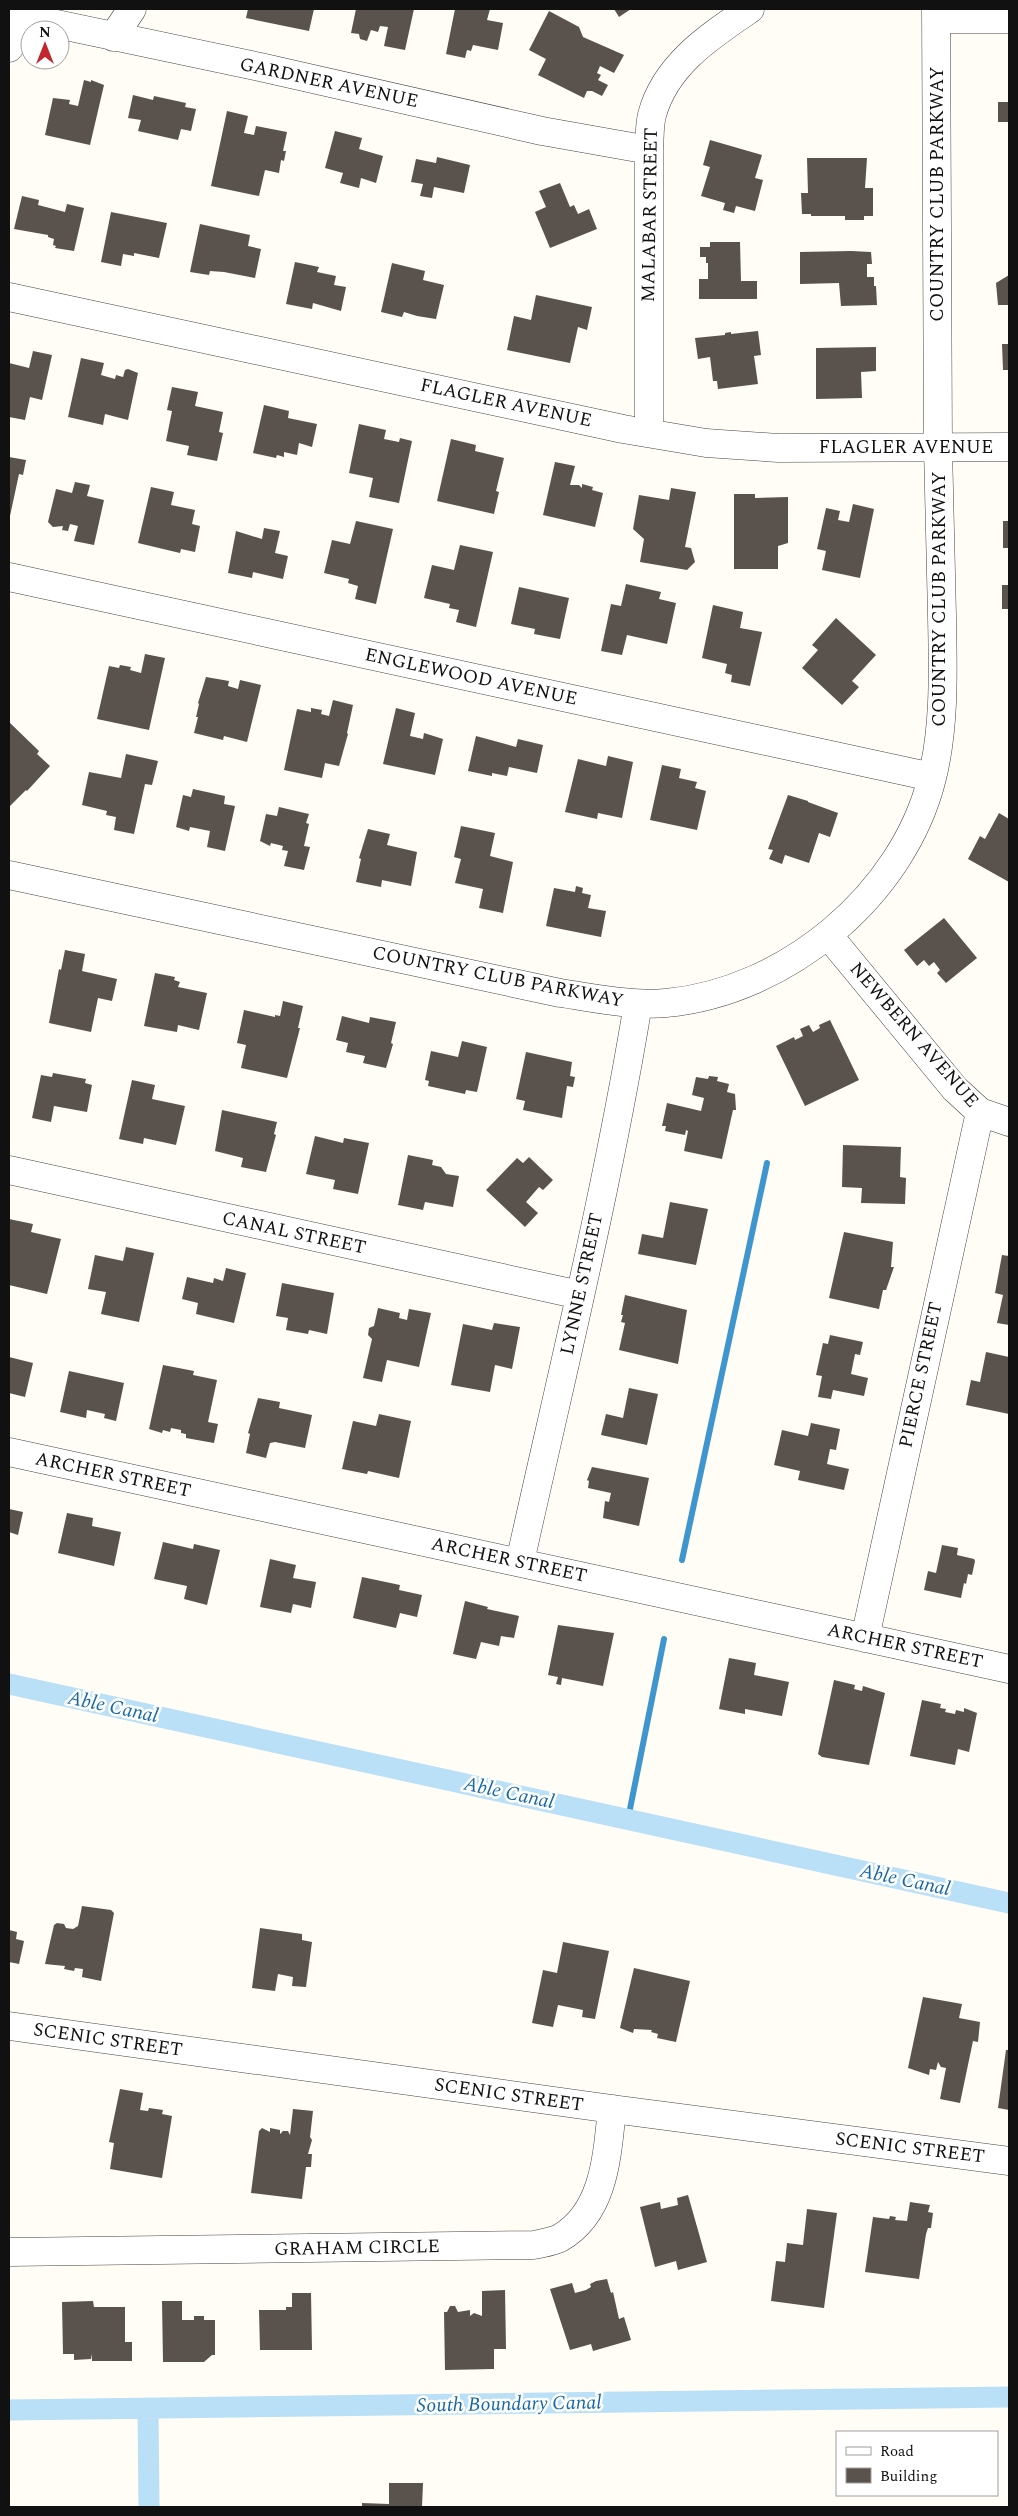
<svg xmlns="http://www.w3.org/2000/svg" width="1018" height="2516" viewBox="0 0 1018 2516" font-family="Spectral,serif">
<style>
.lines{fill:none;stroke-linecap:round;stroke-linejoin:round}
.stream{stroke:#3f96cf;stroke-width:6}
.canal{stroke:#b9e0f7;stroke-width:21}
.building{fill:#5a524d}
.minor-casing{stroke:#444;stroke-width:29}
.minor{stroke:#fff;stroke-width:28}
.labels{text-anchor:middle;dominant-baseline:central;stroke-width:5;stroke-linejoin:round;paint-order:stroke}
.street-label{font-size:19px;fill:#111;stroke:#fff}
.water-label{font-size:20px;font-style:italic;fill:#1768a6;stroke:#fff}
</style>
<rect width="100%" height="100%" fill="#fffdf5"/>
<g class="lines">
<path class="stream" d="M682,1560L767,1163
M628,1819L664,1639"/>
<path class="canal" d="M9,1684L1009,1903
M148,2408L149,2507
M9,2410L1009,2397"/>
</g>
<path class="building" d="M248,9H314L309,31L246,18Z
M356,9H414L405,50L384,46L388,27L380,26L378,32L371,30L367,41L360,39L359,34L351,33Z
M455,9H490L487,20L503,23L498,50L473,45L471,51L467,50L465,58L446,54Z
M614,9H631L619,17Z
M549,11L579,27L583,37L624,55L614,73L600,66L597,73L601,75L598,80L608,85L602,96L592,91H587L584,98L538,75L546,59L529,50Z
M84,80L91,82V80L104,85L90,145L45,135L53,98L70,100L69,104L78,106Z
M133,95L153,100L154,96L186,103L185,107L196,109L191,131L181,129L178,140L138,131L141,120L128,118Z
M998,102H1009V122H998Z
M227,111L248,116L244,133L254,135L256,126L287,132L283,151H286L284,161L281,160L279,173L265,170L259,196L211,186Z
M335,131L362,138L359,149L383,156L376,183L361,178L359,188L340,183L343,173L325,168Z
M710,140L762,155L755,178L763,180L755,211L736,206L734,213L723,210L725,203L701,196L710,167L703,165Z
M437,157L470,165L464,193L434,187L432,198L420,196L423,184L411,182L416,159L436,163Z
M807,158H867L865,188H873V216H864V220H845V216H811V214H802L801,193H808Z
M560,183L570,207L574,205L578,214L589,209L597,229L550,248L535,212L546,207L539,191Z
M22,196L39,200L38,205L65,212L67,204L84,208L74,251L55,248L56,246L53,245L54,239L48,237V235L14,229Z
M111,212L167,223L159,258L134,253V256L123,254L121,266L101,262Z
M200,224L250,235L248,246L261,249L255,278L224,272L210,271L209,275L190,272Z
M710,242H740L741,281H757V299H699V279H708V263H706V257H700V247H710Z
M851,251L871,252L872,264H867V277H874V286H876L877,305L841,306L839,283L800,284V252Z
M295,262L319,267L317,272L336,276L334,285L346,287L341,311L313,303L312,309L286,304Z
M392,263L425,271L423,280L444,285L436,319L417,316L404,312L402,317L381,312Z
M1009,275V305H998L996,283Z
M536,295L592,307L587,330L578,327L570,363L507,350L514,316L531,320Z
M758,331L761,355L754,356L758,384L718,389L717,381H713L710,357L698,359L695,338L725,335V333L731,332V334Z
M1002,344H1009V370H1003Z
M876,347V371L861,372L862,398L816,399V348Z
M33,351L52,355L42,400L30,397L25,420L9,417V363L29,368Z
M81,358L104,363L101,375L115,379L116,375L123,377L125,370L128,369L138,373L128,420L105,414L103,425L68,417Z
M172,387L198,392L195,406L223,412L219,432L223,433L217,461L187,455L189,446L166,441L172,411L167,410Z
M264,405L289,411L288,418L317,424L312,447L299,443L297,455L284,452V457L277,455L276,458L253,453Z
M359,424L386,430L384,439L399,442L400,438L412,441L399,503L369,497L373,478L349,473Z
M451,439L476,445L475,451L504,458L496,491L499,492L494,514L437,501Z
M9,457L26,460L23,475L19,474L10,516Z
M555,462L575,466L570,485H579L582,488V484L593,487L592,490L603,493L595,527L543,515Z
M75,482L90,485L87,496L104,500L94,545L74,541L78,526L70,524L68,531L62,530L63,526L53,527L48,522L56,489L72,493Z
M151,487L174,492L171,505L195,510L192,524L200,526L195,552L181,549L180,553L138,543Z
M671,488L696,492L685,547L691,548L695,562L687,570L640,562L644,539L633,529L639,495L669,500Z
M734,494H755V498L788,497V543L778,546V569H734Z
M853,504L874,509L860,578L822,570L826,551L817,549L826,508L840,511L838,520L849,522Z
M356,521L393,529L376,604L355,599L358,586L348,583L349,579L324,573L332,540L350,544Z
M1003,521H1009V548H1003Z
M264,528L280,531L275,553L288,556L283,579L253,572L252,578L228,573L236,531L262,539Z
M460,545L493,552L476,627L456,622L459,610L449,608L450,604L424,598L432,565L454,570Z
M626,584L661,592L659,599L676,603L667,644L627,635L622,655L601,651L611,604L621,606Z
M1002,585H1009V609H1002Z
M519,587L569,598L560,639L534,634L535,629L511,624Z
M713,605L743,612L740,628L762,632L750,686L731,682L732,675L725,673L727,664L702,658Z
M836,618L876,655L852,681L859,687L842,705L802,668L818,650L812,645Z
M145,654L165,658L149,730L97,719L109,666L119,668L120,665L131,667L130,670L141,673Z
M206,677L229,681L228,686L238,689L240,680L261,685L247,742L224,736L223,740L194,733L198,717H196L199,704L198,703Z
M333,700L353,705L347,733L348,734L339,766L325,763L322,778L284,770L297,709L311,712V708L322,710L321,714L329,716Z
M396,708L415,713L410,736L423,739L424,733L443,739L435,775L383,764Z
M9,722L39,751L37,754L50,766L27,791L26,790L9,807Z
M476,736L516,747L518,739L543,745L537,773L509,767L507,776L492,773V776L468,771Z
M126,754L158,761L152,785L145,784L134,834L114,830L116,817L106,815L107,811L82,805L89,772L121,778Z
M608,756L633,762L622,818L598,813L597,819L565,812L578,759L606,766Z
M662,765L681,769L679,778L697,782L695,788L706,791L697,830L650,820Z
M193,789L225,796L224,804L235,806L225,851L207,847L210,831L190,827L189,831L176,827L183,795L191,797Z
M788,795L808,801V802L838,813L830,837L819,833L809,863L785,855L782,864L769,859L773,850L768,849Z
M279,807L309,814L306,823L309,824L304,846L310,847L304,870L284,866L288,851L282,850L283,846L271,843L270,846L260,841L266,814L277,816Z
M999,813L1009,819V882L968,859L980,836L985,839Z
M461,826L495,833L490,856L513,862L503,913L479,908L483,889L455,883L461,859L454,857Z
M368,829L390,834L387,845L417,852L411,886L382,880L381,887L356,882L361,859L359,858Z
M576,886L583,888L582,893L591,895L588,908L606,911L601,937L546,926L554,888L575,892Z
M944,918L977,958L946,983L937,973L940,970L934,962L929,966L924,960L917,966L904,950Z
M65,950L85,954L82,971L117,979L112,1001L98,998L91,1032L49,1023L59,969L61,970Z
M155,973L175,977L174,980L180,982L178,987L207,993L199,1030L178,1025L177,1032L144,1026Z
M283,1001L303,1006L298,1028H300L287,1078L241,1068L246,1045L237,1043L244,1010L275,1017V1015L280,1016Z
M342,1016L369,1023L370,1017L396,1022L391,1043L393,1044L386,1068L363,1063L365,1056L346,1052L348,1043L336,1040Z
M830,1020L859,1080L805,1106L776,1046L794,1037L795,1040L803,1036L800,1029L809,1025L813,1032L820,1028L819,1025Z
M462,1041L487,1047L477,1092L466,1090L465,1094L428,1086L429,1081L425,1080L431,1051L458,1057Z
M526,1052L572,1062L570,1076L575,1077L573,1087L567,1086L562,1118L523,1110L525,1101L516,1099Z
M53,1073L86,1079L85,1083L92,1085L87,1112L54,1106L51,1122L32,1118L41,1075L52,1077Z
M709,1076L718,1077L717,1081L729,1084L727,1092L735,1094L736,1110H733L722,1159L684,1151L688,1131L686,1130L685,1135L665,1131L666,1126H662L667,1103L701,1111L704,1098L692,1095L696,1077L708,1079Z
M132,1080L155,1085L152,1099L185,1106L176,1145L144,1138L143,1144L119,1139Z
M222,1110L277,1122L274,1134L276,1135L266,1172L241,1167L243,1158L215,1151Z
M315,1136L343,1143L344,1138L369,1143L358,1194L333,1189L335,1180L306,1174Z
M843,1145L901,1147L900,1177L906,1178L905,1204L861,1203L862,1188L842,1187Z
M408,1155L433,1160L432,1165L441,1167L446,1174L459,1176L453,1207L425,1202L423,1210L398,1205Z
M529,1157L553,1180L543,1190L539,1187L526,1202L538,1213L525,1227L486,1190L517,1158L523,1163Z
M670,1202L708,1209L696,1265L638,1254L642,1234L663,1238Z
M9,1219L33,1224L31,1232L61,1239L47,1294L9,1285Z
M844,1232L893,1242L891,1267H894L886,1290H883L879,1309L829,1298Z
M126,1247L154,1253L139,1322L101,1314L106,1292L88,1289L95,1255L123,1261Z
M1002,1255L1009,1256V1325L997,1323L1003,1295L995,1293Z
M226,1268L246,1273L234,1323L196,1314L198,1303L182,1299L187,1277L213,1283L214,1278L223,1281Z
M282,1283L334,1293L327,1334L309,1330L308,1334L286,1330L288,1318L276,1316Z
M625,1295L687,1310L678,1364L619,1350L625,1323L621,1322L623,1315H621Z
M378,1308L400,1313L399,1318L407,1320L409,1309L431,1313L419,1367L387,1360L382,1382L363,1378L372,1339L368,1335L369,1328L374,1326Z
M494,1323L520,1327L512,1369L495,1365L490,1392L451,1385L463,1324L492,1330Z
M830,1335L863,1342L860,1355L855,1354L851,1374L868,1378L864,1396L833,1390L831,1399L818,1397L822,1376L816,1375L823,1343L828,1344Z
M986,1352L1009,1357V1414L966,1405L971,1380L980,1382Z
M9,1357L33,1363L25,1397L9,1393Z
M163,1365L194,1371L193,1375L217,1380L208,1422L218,1424L214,1443L186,1438V1434L181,1433V1430L171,1428L170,1432L163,1430L162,1433L149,1429Z
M69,1371L124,1383L116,1421L104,1418L105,1414L87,1410L86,1418L60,1412Z
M629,1388L658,1394L647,1445L601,1435L606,1414L623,1418Z
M258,1398L280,1402L279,1408L312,1415L305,1448L275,1442L270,1443L266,1458L246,1453L250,1434L248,1433Z
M379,1414L411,1421L399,1478L368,1471L367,1474L342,1469L353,1421L376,1426Z
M811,1423L840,1429L836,1450L830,1449L827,1464L849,1469L844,1490L798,1480L800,1471L774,1465L782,1430L808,1436Z
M592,1467L649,1478L639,1526L603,1518L605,1501L609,1502L611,1493L588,1488L589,1481L587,1480Z
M9,1509L23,1512L18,1535L9,1532Z
M67,1513L93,1518L92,1526L121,1532L114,1566L58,1553Z
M163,1542L193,1549L194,1544L220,1550L207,1605L184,1599L187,1586L154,1579Z
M942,1545L958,1548L957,1555L974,1559L975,1561L972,1575L968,1574L966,1584L964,1583L961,1598L924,1590L928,1571L936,1573Z
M270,1559L296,1565L293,1578L316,1582L311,1608L293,1604L291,1613L260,1607Z
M362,1577L400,1585L399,1590L422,1595L417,1617L400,1613L396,1628L353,1618Z
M465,1601L488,1607L487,1609L519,1616L514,1638L501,1636L499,1646L481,1642L476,1659L453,1654Z
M558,1625L614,1633L603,1686L562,1678L561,1685L556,1684L558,1677L548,1675Z
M729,1658L756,1663L754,1675L789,1682L782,1716L745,1709V1714L719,1709Z
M834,1680L855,1685L854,1689L862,1691L863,1686L885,1693L869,1765L822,1757L818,1754Z
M922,1700L941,1704L940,1708L946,1709L945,1712L955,1714L956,1710L964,1712V1708L977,1713L969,1752L958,1749L955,1765L910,1756Z
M82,1906L111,1910L114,1913L101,1981L82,1977L83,1969L75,1968L74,1971L64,1969L65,1966L45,1964L54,1925L57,1923L64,1924L66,1928L73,1929L78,1926Z
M260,1928L302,1934V1940L312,1942L306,1987L292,1986L293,1977L278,1974L275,1991L252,1988Z
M9,1930L17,1932L16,1939L24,1941L19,1964L9,1962Z
M563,1942L609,1951L595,2019L582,2017L583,2010L558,2005L553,2027L532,2023L543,1970L557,1973Z
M634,1968L690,1981L676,2042L657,2038L658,2034L651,2032L652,2030L634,2029L633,2033L620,2028Z
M923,1997L962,2004L959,2018L980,2022L978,2042L973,2041L960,2103L940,2099L946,2068L941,2067L938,2062L936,2070L930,2069L929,2075L908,2068Z
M1006,2050H1009V2110L998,2108Z
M120,2089L143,2093L140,2110L148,2111L149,2108L163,2110L162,2114L172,2116L162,2178L110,2169L114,2143L109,2142Z
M293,2109L313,2111L310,2137L312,2140L308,2154H312L311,2167H306L302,2199L251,2193L259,2131L262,2128L270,2132V2128L280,2130V2134L283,2131H288L290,2135Z
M688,2195L707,2262L678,2270L676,2261L655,2267L640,2207L660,2202L661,2209L678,2205L677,2198Z
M910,2202L930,2205L928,2212L933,2213L931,2228H928L926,2234L919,2279L865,2272L873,2217L889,2219L890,2216L896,2217L895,2220L907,2221Z
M807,2209L837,2213L824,2308L771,2301L776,2261L785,2262L787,2243L803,2245Z
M607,2279L611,2293L613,2292L619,2319L624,2317L631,2340L593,2351L591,2344L570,2350L550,2289L572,2283L575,2293L586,2290L591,2287L590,2284L596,2281Z
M505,2290L506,2349H494V2369L445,2370L444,2312H447L450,2306H455L458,2312L470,2310V2316L474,2313L482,2316V2291Z
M292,2293H311L312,2350H260L259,2310H286V2307H292Z
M93,2301L94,2307H125V2342H132V2361H92V2354L91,2359L74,2360V2354H63L62,2302Z
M162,2301H182V2320H194V2316H204V2320H215V2355H212L204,2362H163Z
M389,2483H423L422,2507H362V2503L389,2504Z"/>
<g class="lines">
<g class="minor-casing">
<path id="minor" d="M9,14L260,67L542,131L649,150
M936,19H1009
M113,37L132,9
M9,48L16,16
M9,297L623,429L706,443L778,448L1009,447
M649,433V150C650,139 649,126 652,115C665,65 710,36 750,9
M9,577L932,777
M9,875L560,993C595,998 630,1006 666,1003C786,992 903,895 932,778C945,726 943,669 942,616C941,560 939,503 938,447C936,301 936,155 936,9
M828,935L955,1089L980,1112L1009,1122
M9,1170L580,1295
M9,1452L1009,1669
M520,1562C561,1377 607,1192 638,1004
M865,1638L980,1112
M9,2026L612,2109L1009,2161
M9,2252L534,2245C542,2243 552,2242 560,2238C605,2212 607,2155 612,2109"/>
</g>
<use href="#minor" class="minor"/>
</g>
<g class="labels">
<g class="street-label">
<text transform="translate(329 83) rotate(12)">GARDNER AVENUE</text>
<text transform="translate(937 194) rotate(-90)">COUNTRY CLUB PARKWAY</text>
<text transform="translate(650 215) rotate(-89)">MALABAR STREET</text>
<text transform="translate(506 403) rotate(12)">FLAGLER AVENUE</text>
<text x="906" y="447">FLAGLER AVENUE</text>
<text transform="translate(939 599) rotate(-90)">COUNTRY CLUB PARKWAY</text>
<text transform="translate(471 677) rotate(12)">ENGLEWOOD AVENUE</text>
<text transform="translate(498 977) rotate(11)">COUNTRY CLUB PARKWAY</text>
<text transform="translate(914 1035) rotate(49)">NEWBERN AVENUE</text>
<text transform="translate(294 1233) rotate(12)">CANAL STREET</text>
<text transform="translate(582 1284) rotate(-78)">LYNNE STREET</text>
<text transform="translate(921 1375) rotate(-78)">PIERCE STREET</text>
<text transform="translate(113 1475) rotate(12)">ARCHER STREET</text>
<text transform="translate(509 1560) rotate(12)">ARCHER STREET</text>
<text transform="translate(905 1646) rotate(12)">ARCHER STREET</text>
<text transform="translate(108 2040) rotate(8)">SCENIC STREET</text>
<text transform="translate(509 2095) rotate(8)">SCENIC STREET</text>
<text transform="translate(910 2148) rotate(7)">SCENIC STREET</text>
<text transform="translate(357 2248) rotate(-1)">GRAHAM CIRCLE</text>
</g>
<g class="water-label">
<text transform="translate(113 1707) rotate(12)">Able Canal</text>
<text transform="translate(509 1793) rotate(12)">Able Canal</text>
<text transform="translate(905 1880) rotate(12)">Able Canal</text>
<text transform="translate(509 2404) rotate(-1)">South Boundary Canal</text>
</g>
</g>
<rect width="1018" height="2516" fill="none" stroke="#111111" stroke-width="20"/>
<rect x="836" y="2431" width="162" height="65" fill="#ffffff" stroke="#a0a0a0"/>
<rect x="846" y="2447" width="25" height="8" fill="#ffffff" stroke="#a0a0a0"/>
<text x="880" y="2456" font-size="15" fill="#111111">Road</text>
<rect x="846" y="2468" width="25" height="15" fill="#5a524d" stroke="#a0a0a0"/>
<text x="880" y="2481" font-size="15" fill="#111111">Building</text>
<g transform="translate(45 45)"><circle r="24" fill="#ffffff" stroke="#a0a0a0"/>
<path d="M0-4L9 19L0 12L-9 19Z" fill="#c4262e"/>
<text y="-8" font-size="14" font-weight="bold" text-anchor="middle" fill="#111111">N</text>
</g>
</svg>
